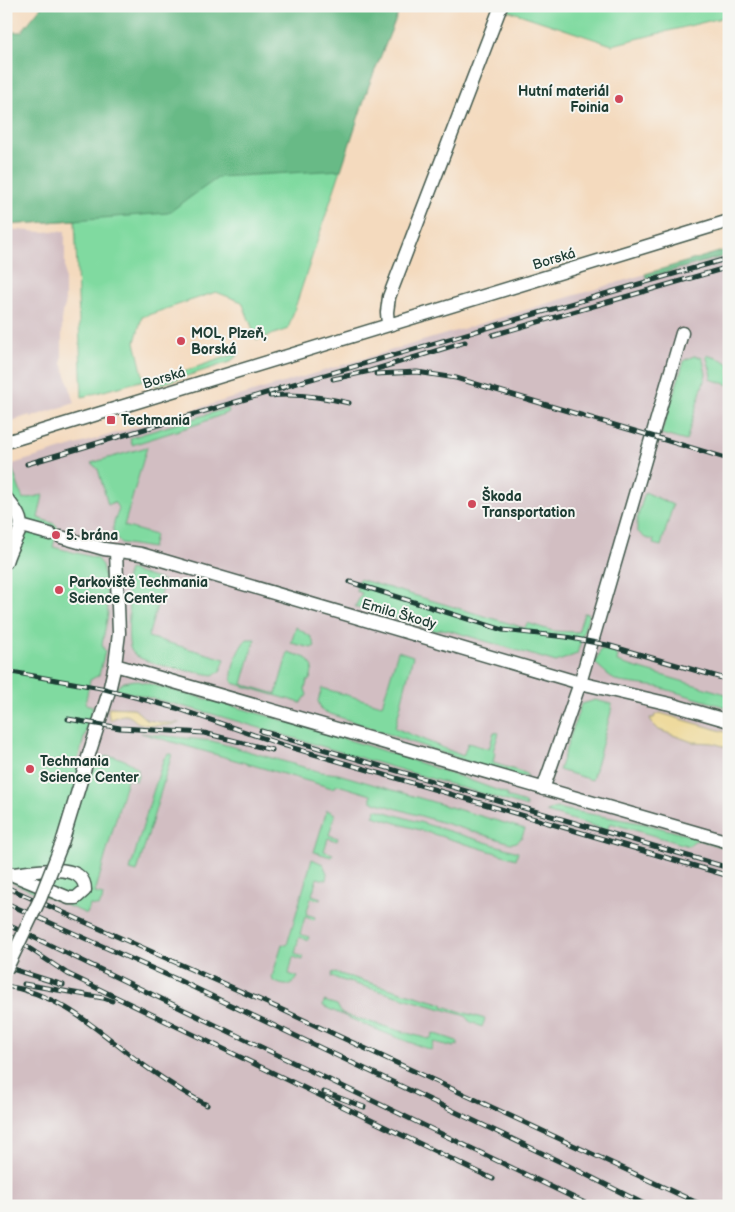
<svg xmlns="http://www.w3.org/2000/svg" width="735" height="1212" viewBox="0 0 735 1212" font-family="'Balsamiq Sans',sans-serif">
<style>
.industrial{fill:#d2bec2}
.green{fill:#80daa0;stroke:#508c6a}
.forest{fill:#68ba86;stroke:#447c5d}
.sand{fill:#eeda9e;stroke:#868c69}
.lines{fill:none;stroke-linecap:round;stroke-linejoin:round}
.minor-casing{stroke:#3f5549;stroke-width:15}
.minor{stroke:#fff;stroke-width:12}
.rail-casing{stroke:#1f3d34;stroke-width:5}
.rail{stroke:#f6f6f2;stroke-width:3;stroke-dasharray:9;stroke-linecap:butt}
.minor-bridge-casing{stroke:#3f5549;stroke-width:15;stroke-linecap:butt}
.minor-bridge{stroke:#fff;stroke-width:12}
.poi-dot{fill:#d1495b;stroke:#f6f6f2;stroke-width:2}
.labels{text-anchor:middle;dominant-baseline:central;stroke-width:4;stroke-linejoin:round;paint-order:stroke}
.poi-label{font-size:14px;font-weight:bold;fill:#1f3d34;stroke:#f6f6f2;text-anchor:start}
.street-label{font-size:14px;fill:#1f3d34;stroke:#f6f6f2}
</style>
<rect width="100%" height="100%" fill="#f6f6f2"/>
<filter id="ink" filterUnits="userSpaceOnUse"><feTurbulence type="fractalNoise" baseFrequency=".02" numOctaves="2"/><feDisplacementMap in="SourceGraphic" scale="10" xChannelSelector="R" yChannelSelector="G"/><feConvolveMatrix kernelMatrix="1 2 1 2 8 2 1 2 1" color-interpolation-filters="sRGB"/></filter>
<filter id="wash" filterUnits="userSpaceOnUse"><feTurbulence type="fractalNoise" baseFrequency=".0096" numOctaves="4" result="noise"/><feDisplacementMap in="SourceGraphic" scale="20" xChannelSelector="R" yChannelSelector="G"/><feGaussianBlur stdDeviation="1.12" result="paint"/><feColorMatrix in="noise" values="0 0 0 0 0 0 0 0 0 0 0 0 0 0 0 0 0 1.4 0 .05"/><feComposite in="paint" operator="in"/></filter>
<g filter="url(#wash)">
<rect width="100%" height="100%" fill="#f4dabe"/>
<path class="industrial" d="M6,229L42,232L65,231V307L62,312V363L75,403L31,417L30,415L6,423Z
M729,249V1206H6V466Z"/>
<path class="green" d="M401,6L369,85L288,329L257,340L242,302L216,292L142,317L135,342L144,380L82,397L75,220L6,225Z
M509,6H729V16L612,45L507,10Z
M241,352L230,362L156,386L155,384V381Z
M706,355L723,360L729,364V385L710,379L712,375Z
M694,356L701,357L703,360L706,374L686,441L661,434L683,364L685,360Z
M228,408L229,412L198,424L132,445L130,438Z
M147,447L124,526L155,535L152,548L121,543C107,532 115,521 119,509L114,502L108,505L98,469L91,463Z
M11,465L23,499L43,495L38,518L55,524L58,527L53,547L96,558L102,565L106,585L108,614L102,645L105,652L99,675L90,680L85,704L93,706L77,763L93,767C100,748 127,758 138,769V775L136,781L127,779L95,893L103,895L102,901L98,906L90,905L87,914L6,880V466Z
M645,492L673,505L661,546L653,544L654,540L645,538L637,531V519Z
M129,570L164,581L148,637L225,659L220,672L213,675C197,672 137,665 131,650C127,641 129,622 129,612C128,598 123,583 129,570Z
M359,579L525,628L527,623L553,631L578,632L584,613L589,614L577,654L556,662L448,630L442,629L436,631L355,607L362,593L356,591Z
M296,627L311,637L315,646L311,648L291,643Z
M247,639H255L242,684L276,694L288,652L306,658L313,667L310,680L307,681L305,689L307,695L301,703L233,683C229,671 238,647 247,639Z
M601,649L613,652L618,656L617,662L729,695V708L658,687L620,682L613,679L595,663Z
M398,651L413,656L395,728L463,756L468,743L489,749L494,732L499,733L493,751L495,752L493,763L525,773L528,776L523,777L494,771L322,711L318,701L322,688L382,705Z
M134,680C260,712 385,748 507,794V797L525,803L527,807L209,713L115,689L124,682Z
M595,700L611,704L612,708L592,780L559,770L580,707L582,704Z
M141,733L212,741L321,772L338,774L525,829C522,837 520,843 511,843L371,801V795L338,785L332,788Z
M168,754H172L137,872L130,870L153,792L164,758Z
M556,808L646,824L729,846V849L699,840L694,841L689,846L610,823L607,830L546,812Z
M376,809L518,852L516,859L373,816Z
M327,810L335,814L329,835L338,838L337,841L328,838L324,851L333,854L331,857L314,852Z
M312,859L323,864L327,873L326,880L317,878L312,895L321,898L320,900L311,898L306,914L315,917L314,920L305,917L300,934L309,937L308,940L299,937L295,954L303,957V960L293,957L289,974L298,977C292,988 283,986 273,981L272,977L282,944L287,945Z
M333,972L443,1004V1006L485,1019L482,1027L469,1021L466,1016L331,977Z
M324,1001L337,1005L342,1014L428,1039L432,1037L433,1033L454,1040L458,1042V1046L456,1045L454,1047L434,1042L431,1050C394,1037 358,1023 323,1006Z"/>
<path class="forest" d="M42,6H401L369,85L341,170L219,177L168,213L6,225V32H21Z
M729,249V255L646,278L645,274Z"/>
<path class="sand" d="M109,707L133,708L147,720L165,723H180C168,726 151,727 139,723C134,721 131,715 125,715C120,715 115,718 110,720L108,713Z
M660,713L729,733V748L713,743L692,742L659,730L652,723L650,718H654L655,715Z"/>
</g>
<g filter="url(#ink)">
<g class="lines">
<g class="minor-casing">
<path id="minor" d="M388,325L387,312L389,297L501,6
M6,442L729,221
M6,498C34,529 15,530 6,562
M21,526L50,534
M61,537L104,549L141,554L580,683L670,704L729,721
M115,665L119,633L116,551
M90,751L109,691L115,665L729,842
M543,789L580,683L682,333
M6,872L69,898H76L85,890C85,859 29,873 11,874"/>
</g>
<use href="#minor" class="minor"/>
<g class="rail-casing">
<path id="rail" d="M493,335L729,267
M376,374L417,372L456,378L729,459
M333,379L370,371L465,342
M280,388L729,258
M270,396C296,393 323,397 349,403
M27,464L286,387
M350,582L503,630L566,637L607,645L729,680
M6,671L101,688L176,708L283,745L729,876
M68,719L120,728L204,733L272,750
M261,731L729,868
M6,887L276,1007L704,1206
M6,903L176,979L569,1166L648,1206
M6,924L591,1206
M6,933L68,974L493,1179
M6,967L63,985
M24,984L103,998L112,1001
M6,986C62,994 99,1032 142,1064C163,1079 184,1093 207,1105
M324,1092L364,1107"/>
</g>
<use href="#rail" class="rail"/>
<g class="minor-bridge-casing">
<path id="minor-bridge" d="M6,970L40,899L62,843L90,751"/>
</g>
<use href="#minor-bridge" class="minor-bridge"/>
</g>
</g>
<g class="poi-dot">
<circle cx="619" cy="99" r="5"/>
<circle cx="181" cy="341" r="5"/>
<rect x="106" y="415" width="10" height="10" rx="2.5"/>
<circle cx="472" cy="504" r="5"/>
<circle cx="56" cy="535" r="5"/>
<circle cx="59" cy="590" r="5"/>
<circle cx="30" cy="769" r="5"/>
</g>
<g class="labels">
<g class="poi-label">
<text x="609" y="91" text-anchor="end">Hutní materiál<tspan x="609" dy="16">Foinia</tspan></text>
<text x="191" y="333">MOL, Plzeň,<tspan x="191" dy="16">Borská</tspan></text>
<text x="121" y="420">Techmania</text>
<text x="482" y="496">Škoda<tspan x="482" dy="16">Transportation</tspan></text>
<text x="66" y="535">5. brána</text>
<text x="69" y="582">Parkoviště Techmania<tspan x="69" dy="16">Science Center</tspan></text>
<text x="40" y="761">Techmania<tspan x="40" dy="16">Science Center</tspan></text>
</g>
<g class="street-label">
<text transform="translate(554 259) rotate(-17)">Borská</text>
<text transform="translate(164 378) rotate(-17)">Borská</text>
<text transform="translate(399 614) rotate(16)">Emila Škody</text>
</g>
</g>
<rect width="735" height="1212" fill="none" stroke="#f6f6f2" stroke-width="25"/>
</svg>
